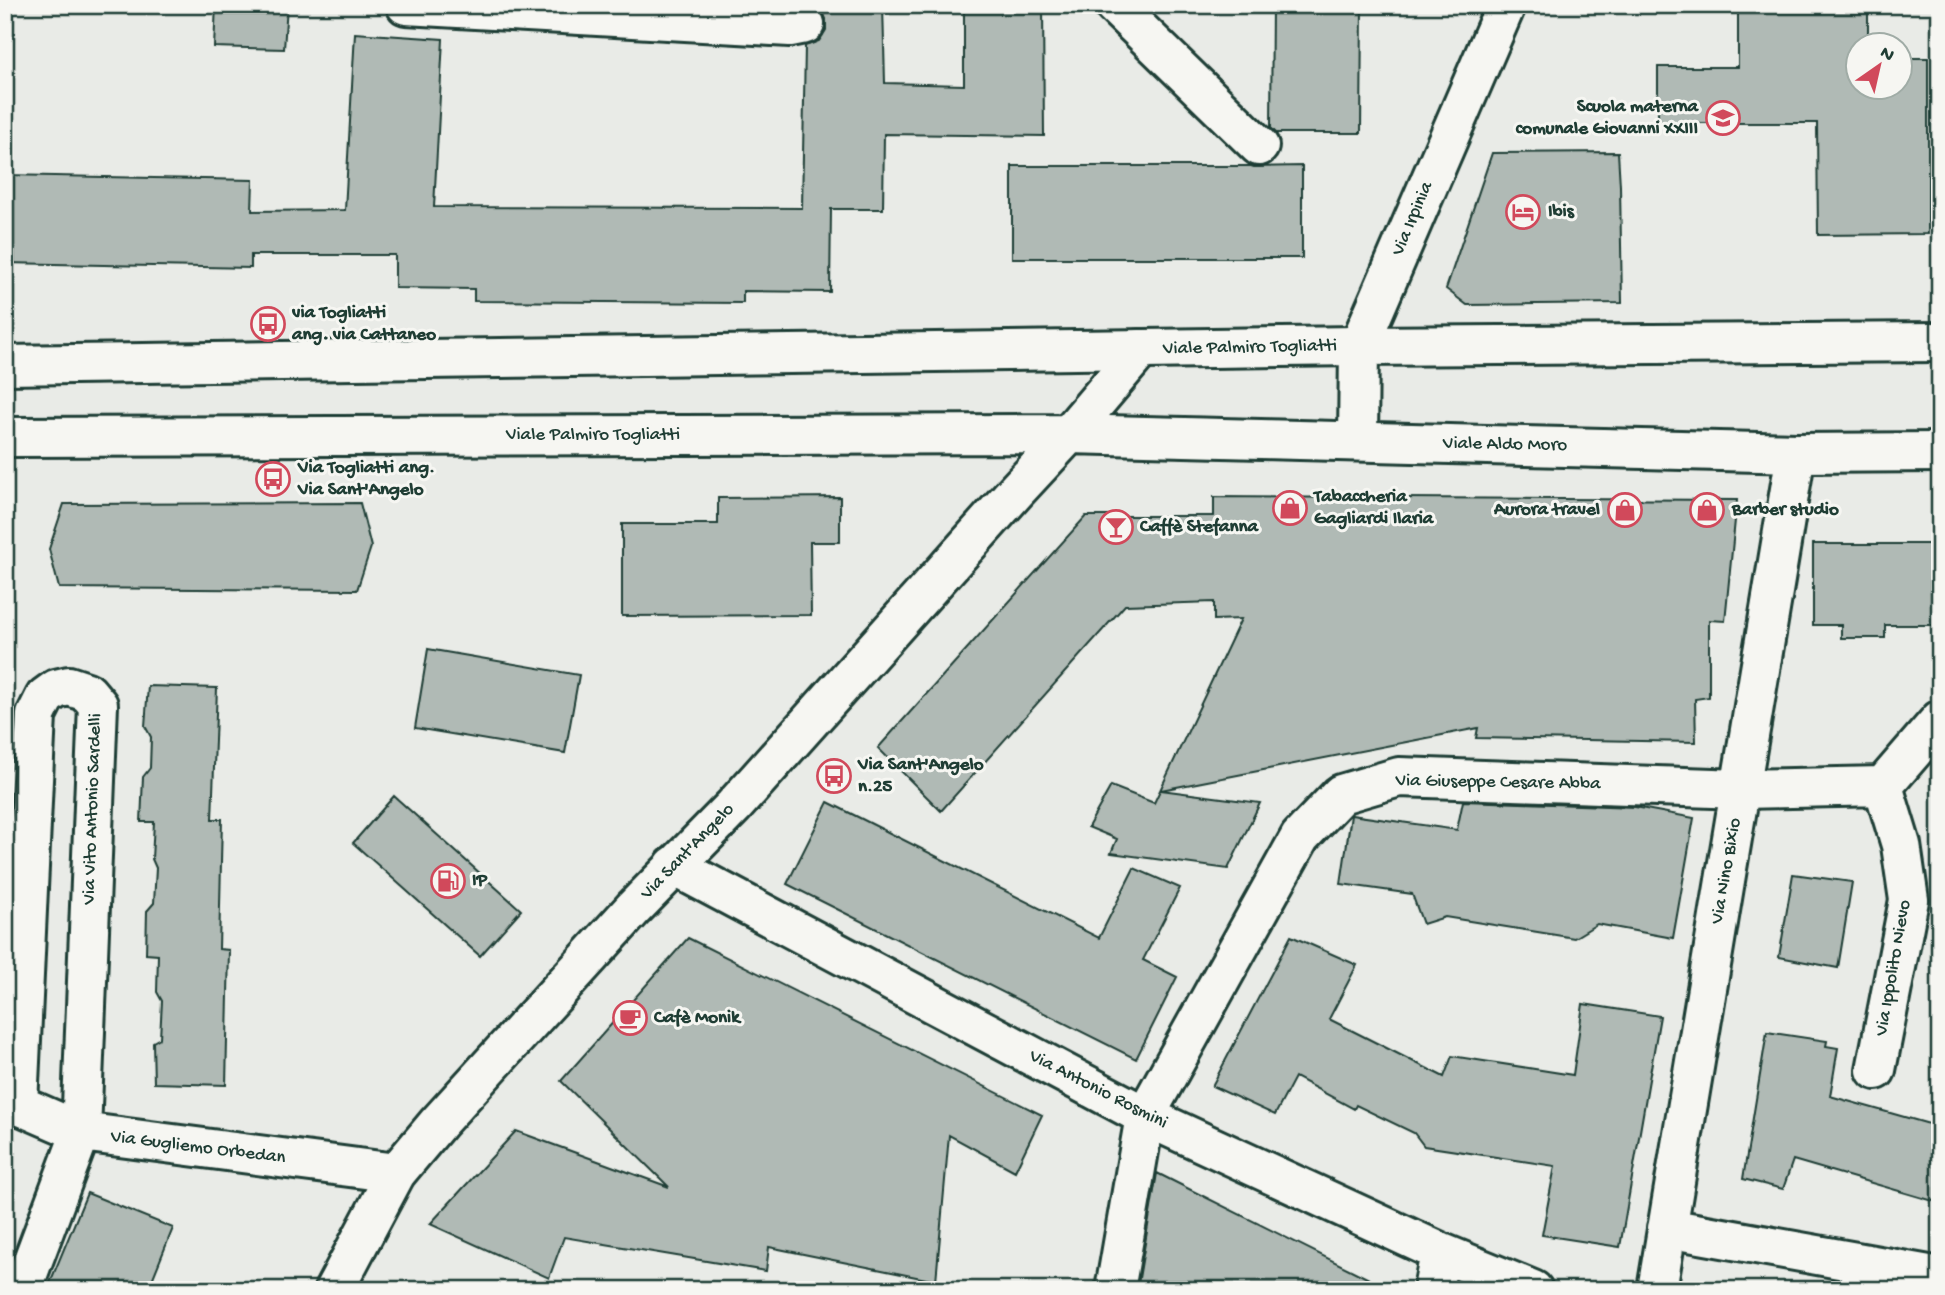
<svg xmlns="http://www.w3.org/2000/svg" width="1945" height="1295" viewBox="0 0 1945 1295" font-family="'Gochi Hand',sans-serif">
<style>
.building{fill:#b0bab5;stroke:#1f3d34;stroke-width:2}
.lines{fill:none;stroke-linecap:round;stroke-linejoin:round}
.minor-casing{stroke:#1f3d34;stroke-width:44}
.tertiary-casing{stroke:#1f3d34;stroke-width:44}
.minor{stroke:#f6f6f2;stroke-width:38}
.tertiary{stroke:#f6f6f2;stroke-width:38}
.labels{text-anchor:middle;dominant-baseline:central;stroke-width:6;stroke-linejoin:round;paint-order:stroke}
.poi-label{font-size:19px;font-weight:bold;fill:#1f3d34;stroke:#f6f6f2;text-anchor:start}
.street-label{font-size:19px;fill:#1f3d34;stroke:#f6f6f2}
</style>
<rect width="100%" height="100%" fill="#e9ebe7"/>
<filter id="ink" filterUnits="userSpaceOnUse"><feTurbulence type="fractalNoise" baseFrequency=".0143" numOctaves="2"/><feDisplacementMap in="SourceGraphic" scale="14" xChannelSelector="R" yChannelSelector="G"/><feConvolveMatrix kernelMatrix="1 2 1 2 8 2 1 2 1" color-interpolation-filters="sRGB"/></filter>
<g filter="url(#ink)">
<path class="building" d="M216,5H287L284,49L214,47Z
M815,5H883L885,83L964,85V5H1043L1044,136L884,134L883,209H831L830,292L743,291V303L474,301V289L395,288V255H251V268L5,263V175L253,180L252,211L345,210L355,33L443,39L434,207L802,208L805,46L819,41L826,30V19L822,10Z
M1272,5H1362L1361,133H1276L1271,128Z
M1738,5H1868V46H1858V88H1900V58H1928V234L1818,235L1817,123H1658V67H1738Z
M1618,152L1620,186L1622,303L1467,305L1446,289L1492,153Z
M1012,166H1251L1254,167L1302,166V258H1012Z
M840,497V542H810L811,615L622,616V524H718V498Z
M1214,497L1737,500L1725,621L1709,620V697L1695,699L1696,742L1476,738L1478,728L1161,790L1260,803L1228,869L1111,853L1117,839L1088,827L1111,786L1154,803L1241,619L1214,620V602L1125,605L941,811L878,748L1086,516H1214Z
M360,503L371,547L357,590L59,588L49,549L64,504Z
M1813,544H1940V618H1937V625H1885V638H1841V625H1813Z
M428,649L579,675L565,753L415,728Z
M148,686L217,688L212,819H222L219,949L229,950L226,1085L154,1083L153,1042L160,1038L162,1001L157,992L158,955L146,954L147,911L154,903L156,868L152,859L154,822H141L143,777L150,768L151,737L145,726Z
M394,796L521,910L480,956L353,843Z
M1463,801L1635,807L1694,818L1673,938L1597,924L1574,938L1445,917L1423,924L1412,894L1341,884L1351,815L1457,830Z
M828,802L1099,938L1134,868L1180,888L1143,960L1177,977L1136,1059L787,884Z
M1793,874L1852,882L1838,968L1779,957Z
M1291,936L1357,965L1329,1019L1444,1077L1452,1056L1573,1075L1583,1004L1660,1016L1620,1247L1542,1235L1555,1166L1424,1146L1414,1133L1356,1105L1354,1109L1295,1077L1275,1115L1212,1086Z
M688,938L1042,1115L1015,1171L949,1135L936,1281L769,1247L766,1271L564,1237L549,1278L430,1224L516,1131L669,1187L561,1081Z
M1767,1032L1827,1041L1826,1046L1838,1048L1830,1096L1940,1127V1203L1793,1160L1783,1189L1743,1179Z
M1157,1173L1391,1290H1137Z
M87,1193L173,1228L148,1290H47Z"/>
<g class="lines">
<g class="minor-casing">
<path id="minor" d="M406,5L790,27L805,24
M1114,5L1259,146
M1069,434L1141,349
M1358,441L1359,346L1506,5
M674,866L1145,1116L1440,1252L1533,1290
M1876,1070L1909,900L1901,845L1883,786
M5,1099L81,1132L396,1173
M18,1105L36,715L45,697L56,689L69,686L87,692L98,705L81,1132L22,1290
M1667,1228L1940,1277
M1115,1290L1145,1116L1300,837L1341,794L1399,777L1741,789L1883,786L1940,720
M1433,1290L1440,1252
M1657,1290L1796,453"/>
</g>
<g class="tertiary-casing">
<path id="tertiary" d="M5,365L1359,346L1940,342
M5,437L1069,434L1796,453L1940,452
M334,1290L396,1173L438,1123L633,909L734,806L1016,491L1069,434"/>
</g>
<use href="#minor" class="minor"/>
<use href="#tertiary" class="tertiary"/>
</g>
</g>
<defs>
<g id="school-ring" transform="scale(1.75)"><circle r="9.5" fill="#f6f6f2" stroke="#d1495b" stroke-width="1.5"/><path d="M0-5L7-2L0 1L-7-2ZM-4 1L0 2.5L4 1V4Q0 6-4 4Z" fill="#d1495b"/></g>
<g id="hotel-ring" transform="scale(1.75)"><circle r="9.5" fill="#f6f6f2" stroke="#d1495b" stroke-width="1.5"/><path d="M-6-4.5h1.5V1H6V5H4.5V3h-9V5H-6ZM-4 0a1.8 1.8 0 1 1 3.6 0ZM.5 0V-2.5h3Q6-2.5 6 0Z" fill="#d1495b"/></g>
<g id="bus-ring" transform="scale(1.75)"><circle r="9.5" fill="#f6f6f2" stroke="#d1495b" stroke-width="1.5"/><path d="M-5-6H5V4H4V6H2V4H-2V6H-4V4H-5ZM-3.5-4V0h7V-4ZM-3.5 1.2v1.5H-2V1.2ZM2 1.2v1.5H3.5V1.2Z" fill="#d1495b"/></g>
<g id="shop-ring" transform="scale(1.75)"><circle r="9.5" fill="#f6f6f2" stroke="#d1495b" stroke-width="1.5"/><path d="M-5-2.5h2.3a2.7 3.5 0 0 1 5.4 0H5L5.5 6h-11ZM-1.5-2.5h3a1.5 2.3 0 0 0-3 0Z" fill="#d1495b"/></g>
<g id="bar-ring" transform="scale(1.75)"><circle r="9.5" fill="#f6f6f2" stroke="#d1495b" stroke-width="1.5"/><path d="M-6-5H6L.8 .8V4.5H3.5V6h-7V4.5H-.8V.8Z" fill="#d1495b"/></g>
<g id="fuel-ring" transform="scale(1.75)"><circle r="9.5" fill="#f6f6f2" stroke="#d1495b" stroke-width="1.5"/><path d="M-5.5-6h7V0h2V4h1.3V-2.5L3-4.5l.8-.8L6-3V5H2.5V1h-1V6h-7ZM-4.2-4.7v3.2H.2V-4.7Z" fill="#d1495b"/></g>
<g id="cafe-ring" transform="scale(1.75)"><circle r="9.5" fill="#f6f6f2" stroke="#d1495b" stroke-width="1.5"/><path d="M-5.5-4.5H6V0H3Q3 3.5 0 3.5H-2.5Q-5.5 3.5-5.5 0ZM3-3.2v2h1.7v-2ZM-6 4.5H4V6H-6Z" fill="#d1495b"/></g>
</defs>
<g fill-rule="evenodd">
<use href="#school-ring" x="1723" y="118"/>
<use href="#hotel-ring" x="1523" y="212"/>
<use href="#bus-ring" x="268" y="324"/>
<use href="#bus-ring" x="273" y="479"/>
<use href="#shop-ring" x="1290" y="508"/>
<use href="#shop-ring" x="1625" y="510"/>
<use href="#shop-ring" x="1707" y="510"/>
<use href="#bar-ring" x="1116" y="527"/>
<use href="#bus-ring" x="834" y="776"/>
<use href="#fuel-ring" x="448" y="881"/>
<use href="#cafe-ring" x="630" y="1018"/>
</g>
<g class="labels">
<g class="poi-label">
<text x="1698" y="107" text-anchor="end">Scuola materna<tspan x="1698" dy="22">comunale Giovanni XXIII</tspan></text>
<text x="1548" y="212">Ibis</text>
<text x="292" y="313">via Togliatti<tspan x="292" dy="22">ang. via Cattaneo</tspan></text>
<text x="298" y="468">Via Togliatti ang.<tspan x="298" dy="22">Via Sant'Angelo</tspan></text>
<text x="1314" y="497">Tabaccheria<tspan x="1314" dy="22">Gagliardi Ilaria</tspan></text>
<text x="1600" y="510" text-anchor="end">Aurora travel</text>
<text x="1732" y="510">Barber studio</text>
<text x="1140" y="527">Caffè Stefanna</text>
<text x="858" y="765">Via Sant'Angelo<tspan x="858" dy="22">n.25</tspan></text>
<text x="472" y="881">IP</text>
<text x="654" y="1018">Cafè Monik</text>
</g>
<g class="street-label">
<text transform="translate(1413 219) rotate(-67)">Via Irpinia</text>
<text transform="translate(1250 348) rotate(-1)">Viale Palmiro Togliatti</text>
<text x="593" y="435">Viale Palmiro Togliatti</text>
<text transform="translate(1505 445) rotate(1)">Viale Aldo Moro</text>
<text transform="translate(1498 783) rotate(1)">Via Giuseppe Cesare Abba</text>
<text transform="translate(93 809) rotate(-88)">Via Vito Antonio Sardelli</text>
<text transform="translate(688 852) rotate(-46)">Via Sant'Angelo</text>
<text transform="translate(1727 871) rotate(-80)">Via Nino Bixio</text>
<text transform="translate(1894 968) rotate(-80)">Via Ippolito Nievo</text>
<text transform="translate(1098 1090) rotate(27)">Via Antonio Rosmini</text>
<text transform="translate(198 1148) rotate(7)">Via Gugliemo Orbedan</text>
</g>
</g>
<rect width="1945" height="1295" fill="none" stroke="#f6f6f2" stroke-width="28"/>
<rect x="14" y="14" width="1917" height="1267" fill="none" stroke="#1f3d34" stroke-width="2.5" filter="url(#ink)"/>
<g transform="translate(1879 66) rotate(34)"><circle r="33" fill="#f6f6f2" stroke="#a0aca6" stroke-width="2"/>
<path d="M0-5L12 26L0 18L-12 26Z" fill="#d1495b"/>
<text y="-10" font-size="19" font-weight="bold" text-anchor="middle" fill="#1f3d34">N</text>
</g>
</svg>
